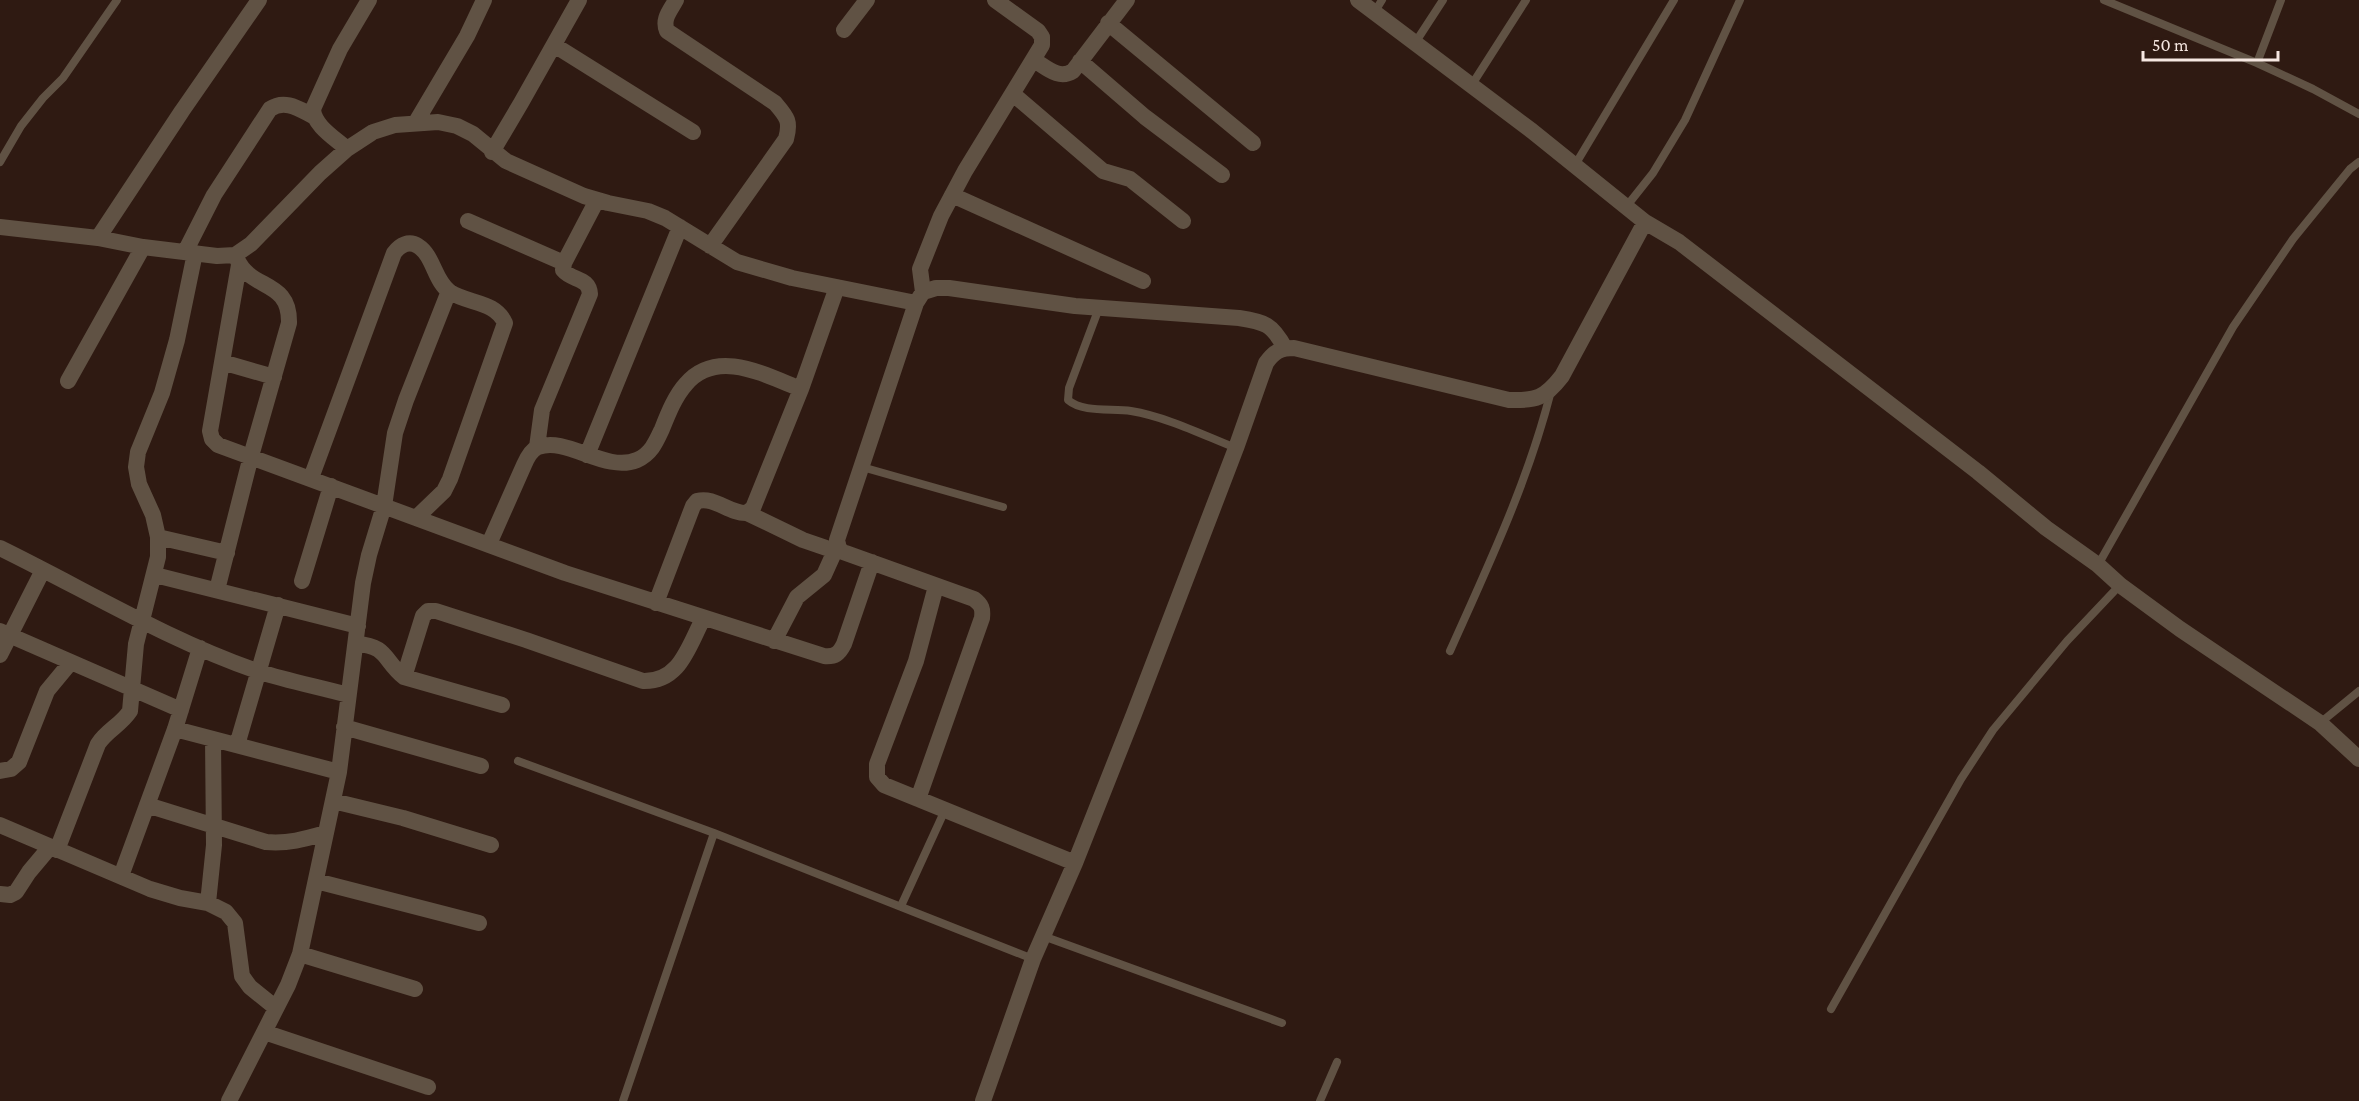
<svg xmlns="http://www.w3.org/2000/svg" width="2359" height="1101" viewBox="0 0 2359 1101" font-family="'Crimson Pro',serif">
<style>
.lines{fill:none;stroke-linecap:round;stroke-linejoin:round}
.service{stroke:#605244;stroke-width:8}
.minor{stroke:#605244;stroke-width:16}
</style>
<rect width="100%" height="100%" fill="#2f1a12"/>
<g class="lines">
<path class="service" d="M2104,0L2257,63L2313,89L2359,114
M1374,13L1382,0
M1415,43L1443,0
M2257,63L2281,0
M1471,86L1526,0
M0,162L21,126L43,98L63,78L117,0
M1575,165L1674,0
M1626,207L1653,173L1685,120L1740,0
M1099,308L1069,388L1068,400C1083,413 1112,408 1131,411C1167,417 1203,435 1236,448
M862,467L1003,507
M2098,565L2233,327L2293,239L2350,169L2359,162
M1450,651C1488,566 1528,482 1551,391
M2320,723L2359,691
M518,761L714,833L1033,959
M901,906L945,810
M1043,936L1282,1023
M1831,1009L1961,779L1993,730L2067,641L2120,585
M623,1101L714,833
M1320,1101L1337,1062"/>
<path class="minor" d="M676,0C670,11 662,19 667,31L775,103C787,117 791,121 786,139L710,246
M1358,0L1532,131L1645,222L1679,242L1978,472L2046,528L2098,565L2120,585L2180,629L2320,723L2359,759
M1108,23L1253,143
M844,30L867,0
M554,45L693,132
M1034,60C1047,68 1059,80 1073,71L1127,0
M1080,61L1145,117L1222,175
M1013,94L1103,171L1130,179L1183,221
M416,122L467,36L484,0
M347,149C335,138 314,126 313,109L340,49L369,0
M492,152L521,103L579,0
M952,195L1143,281
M468,221L564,263
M0,227L98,238L143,247L217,256L235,255L251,244L320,173L347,149L373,132L395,125L438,122L457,126L473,134L506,161L584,196L608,203L648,211L665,218L737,262L792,278L916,303
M98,238L182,111L259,0
M185,252L214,195L270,109C285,99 299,109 313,116
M239,265L210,431L212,439L218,445L565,573L824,656C835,657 839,654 844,644L872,562
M923,292L920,269L941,216L965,171L1042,45V37L1038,31L995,0
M222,362L274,377
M68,381L143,247
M537,447L542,410L590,294C589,277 572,281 563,270L564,263L597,200
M587,455L680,227
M311,478L394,253C400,245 409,240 418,246C434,256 434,281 450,292C469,304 495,301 505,323L450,479L444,491L416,518
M747,513L803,540L835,551
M158,537L227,553
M489,544L524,465C527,458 531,450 538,447C567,436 605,473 637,460C651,454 656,442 662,429C668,414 675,396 686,384C717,348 765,375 801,389
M0,548C86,590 169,641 260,672C288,681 319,687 348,695
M155,575L358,626
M302,581L331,486
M936,586L916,661L877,764V777L884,785L1075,863
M217,590L251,456L289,323C290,279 251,291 237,259
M656,603L693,506L697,501C715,496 729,514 747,513L753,508L801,389L837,287
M0,631L181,710
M774,641L797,597L824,575L838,544
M357,644C388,646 383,660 404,677L502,705
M0,655L43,570
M404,677L423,616L428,611H436L526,640L643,681C680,682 688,647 703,619
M344,727L481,766
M175,729L339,772
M237,745L278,605
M0,771L11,769L19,762L47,691L71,662
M918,799L982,618C983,609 982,605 974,599L843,552L839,549L837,540L916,303L923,292L936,288H949L1075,306L1239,318C1265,322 1272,324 1285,348
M333,801L403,818L491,845
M147,805L266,842C288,844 305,839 326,833
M0,825L150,889L180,898L208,903L226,912L235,923L242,976L250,987L276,1008
M57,850L98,744C107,730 121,725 130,711L136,644L158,557V537L153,515L139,484L136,467L138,452L162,393L177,340L195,253
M121,876L175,729L200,648
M316,881L479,923
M0,894L10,895L16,892L29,872L50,847
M208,903L214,845L213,739
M300,954L415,989
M264,1032L428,1087
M229,1101L288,985L300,954L339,772L363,583L369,555L384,506L395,433L406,400L449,291
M983,1101L1033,959L1075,863L1134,714L1236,448L1266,363C1274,352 1280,348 1294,348L1509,400C1536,401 1545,398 1562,376L1645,222"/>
</g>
<path d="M2143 51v9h135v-9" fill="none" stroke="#f6e7e1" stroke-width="3"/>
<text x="2152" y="51" font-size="18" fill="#f6e7e1" stroke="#2f1a12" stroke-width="4.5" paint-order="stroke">50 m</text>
</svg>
